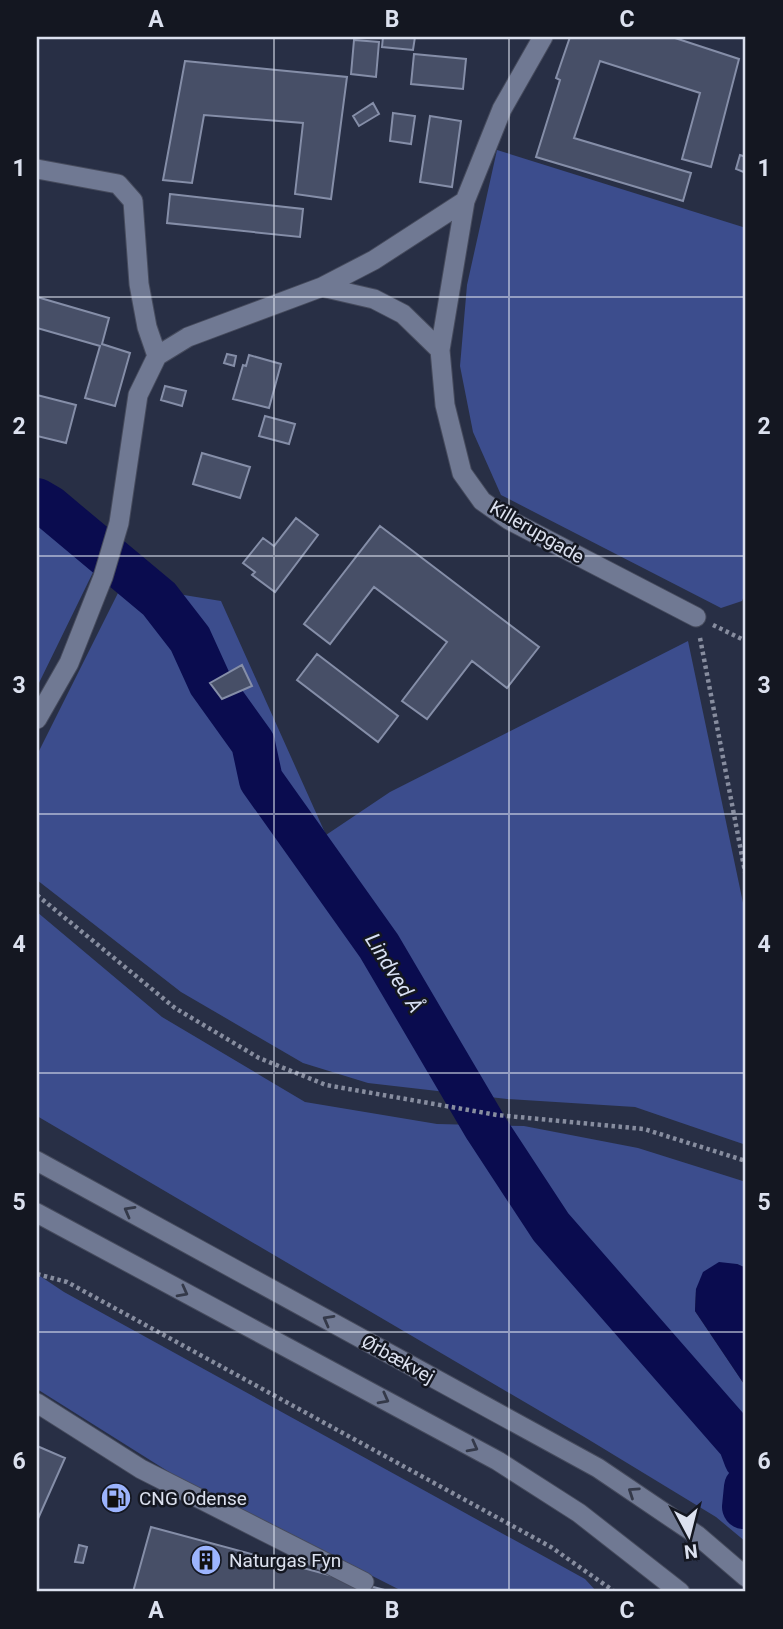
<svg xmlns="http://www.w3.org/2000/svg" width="783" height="1629" viewBox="0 0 783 1629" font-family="Roboto,sans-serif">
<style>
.green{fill:#3c4d8d}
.water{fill:#0a0c4f}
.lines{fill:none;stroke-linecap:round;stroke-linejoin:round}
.river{stroke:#0a0c4f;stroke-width:44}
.building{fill:#474f67;stroke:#858ea8;stroke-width:2}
.minor-casing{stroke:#464b5d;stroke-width:21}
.secondary-casing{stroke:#464b5d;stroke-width:21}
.path{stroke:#878d9f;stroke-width:4.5;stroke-dasharray:3.5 3.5;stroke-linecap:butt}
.minor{stroke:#707993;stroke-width:19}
.secondary{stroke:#707993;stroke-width:19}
.oneway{stroke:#343949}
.grid{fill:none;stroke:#dce1ef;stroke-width:2;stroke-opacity:0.55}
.labels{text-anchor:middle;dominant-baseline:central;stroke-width:5;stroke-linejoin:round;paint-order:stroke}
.street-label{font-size:19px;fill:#dce1ef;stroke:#141721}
.poi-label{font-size:19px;fill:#dce1ef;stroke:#141721;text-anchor:start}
.water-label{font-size:21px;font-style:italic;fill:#d9e1f5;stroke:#141721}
.neatline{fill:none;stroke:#dce1ef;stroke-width:2.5}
.grid-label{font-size:23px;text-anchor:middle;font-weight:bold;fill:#dce1ef}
</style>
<rect width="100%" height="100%" fill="#282f45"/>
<path class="green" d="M497,150L746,228V591L742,601L721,608L501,495L473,432L460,366L467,285Z
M37,510L101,556L37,687Z
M122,585L221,601L326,835L390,792L688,641L746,917V1145L635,1107L507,1099L368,1083L303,1063L181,992L37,880V755Z
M37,912L162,1017L305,1102L437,1124L524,1126L638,1148L746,1182V1268L737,1264L696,1289L695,1311L746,1387V1542L716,1517L586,1438L37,1116Z
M37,1274L64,1292L585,1579L597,1592H404L177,1477L37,1389Z"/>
<path class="water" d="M719,1262L737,1264L746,1268V1387L695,1311L696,1289L703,1272Z"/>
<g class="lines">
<path class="river" d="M37,500L49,507L159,599L190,639L210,683L253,743L261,780L379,946L486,1128L551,1227L740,1443L746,1459
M744,1507L746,1487"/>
</g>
<path class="building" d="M383,37H415L413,50L382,47Z
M570,37H672L739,59L711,167L682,159L700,93L600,61L574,138L691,173L683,201L536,157L560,80L556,78Z
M354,40L379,42L376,77L351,74Z
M414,54L466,59L463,89L411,84Z
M185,61L347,77L331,199L295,194L303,123L204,115L192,183L163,180Z
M373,103L379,114L359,126L353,116Z
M393,113L415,116L411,144L390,141Z
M430,116L461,121L452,187L420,182Z
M740,155L746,157V173L736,169Z
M170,194L303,209L300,237L167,223Z
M37,297L109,318L102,344L130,353L115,406L85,398L100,346L37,328Z
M227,354L236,356L234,366L224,363Z
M249,355L281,364L269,408L233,399L243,365L246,366Z
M165,386L186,391L182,406L161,400Z
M37,395L76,405L66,443L37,436Z
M265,416L295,424L289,444L259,436Z
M202,453L250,467L240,498L193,484Z
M296,518L318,535L275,592L252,575L255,572L243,563L263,538L274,546Z
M380,526L539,647L507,688L472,661L427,719L402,701L447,642L374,587L330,644L304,624Z
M317,654L398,716L378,742L297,680Z
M242,665L252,686L222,699L210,683Z
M37,1446L65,1458L37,1521Z
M151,1527L392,1592H133Z
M79,1545L87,1547L83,1563L75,1562Z"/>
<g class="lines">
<g class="minor-casing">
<path id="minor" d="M37,169L118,184L133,201L139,284L147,327L157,356
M465,201L440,350L445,405L462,473L482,501L509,520L696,617
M322,287L374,299L403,314L440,350
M37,719L69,663L103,577L119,523L138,395L157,356L188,337L322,287L374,260L465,201L502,109L543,37
M37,1403L141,1469L364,1582"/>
</g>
<g class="secondary-casing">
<path id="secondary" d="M37,1161L598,1468L697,1535L746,1577
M37,1213L498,1461L579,1513L680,1592"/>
</g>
<path class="path" d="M713,625L746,641
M700,638L746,877
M37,895L175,1008L259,1058L326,1085L497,1115L644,1129L746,1161
M37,1274L67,1282L551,1547L615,1592"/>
<use href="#minor" class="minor"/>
<use href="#secondary" class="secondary"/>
</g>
<defs><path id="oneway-chevron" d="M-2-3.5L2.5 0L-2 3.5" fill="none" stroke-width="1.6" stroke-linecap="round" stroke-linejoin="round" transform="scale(1.75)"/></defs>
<g class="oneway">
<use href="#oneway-chevron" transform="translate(129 1211) rotate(-151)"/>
<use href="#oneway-chevron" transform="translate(183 1292) rotate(28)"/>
<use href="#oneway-chevron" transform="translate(328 1320) rotate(-151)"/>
<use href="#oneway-chevron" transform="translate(384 1399) rotate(28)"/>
<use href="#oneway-chevron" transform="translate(473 1447) rotate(28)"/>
<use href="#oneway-chevron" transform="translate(633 1492) rotate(-146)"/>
</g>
<path class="grid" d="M274,37V1592M509,37V1592M37,297H746M37,556H746M37,814H746M37,1073H746M37,1332H746"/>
<defs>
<g id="fuel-disc" transform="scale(1.575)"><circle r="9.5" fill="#9cb4fd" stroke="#141721"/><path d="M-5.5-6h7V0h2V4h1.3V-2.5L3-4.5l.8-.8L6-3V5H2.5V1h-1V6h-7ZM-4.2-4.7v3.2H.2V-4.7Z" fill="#111"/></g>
<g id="building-disc" transform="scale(1.575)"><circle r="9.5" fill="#9cb4fd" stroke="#141721"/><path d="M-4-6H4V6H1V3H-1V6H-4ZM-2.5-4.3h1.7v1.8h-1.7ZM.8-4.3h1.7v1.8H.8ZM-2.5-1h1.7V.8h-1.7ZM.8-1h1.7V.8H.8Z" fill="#111"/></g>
</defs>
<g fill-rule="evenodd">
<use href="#fuel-disc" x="116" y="1498"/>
<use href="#building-disc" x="206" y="1560"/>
</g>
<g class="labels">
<g class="street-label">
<text transform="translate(537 532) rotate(30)">Killerupgade</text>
<text transform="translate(398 1359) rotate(29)">Ørbækvej</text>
</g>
<g class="poi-label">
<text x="139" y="1498">CNG Odense</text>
<text x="229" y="1560">Naturgas Fyn</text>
</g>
<g class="water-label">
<text transform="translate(394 973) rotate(58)">Lindved Å</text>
</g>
</g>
<rect width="783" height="1629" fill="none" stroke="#141721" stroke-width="77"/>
<g transform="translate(689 1535) rotate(173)" stroke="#141721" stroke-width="5" paint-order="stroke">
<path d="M0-5L12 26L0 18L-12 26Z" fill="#dce1ef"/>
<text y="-10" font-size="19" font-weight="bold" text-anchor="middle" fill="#dce1ef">N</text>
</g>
<rect x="38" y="38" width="706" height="1552" class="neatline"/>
<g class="grid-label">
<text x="156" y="27">A</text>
<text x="392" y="27">B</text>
<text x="627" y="27">C</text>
<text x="19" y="176">1</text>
<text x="764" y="176">1</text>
<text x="19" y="434">2</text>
<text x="764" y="434">2</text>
<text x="19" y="693">3</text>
<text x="764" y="693">3</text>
<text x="19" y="952">4</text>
<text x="764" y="952">4</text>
<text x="19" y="1210">5</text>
<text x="764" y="1210">5</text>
<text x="19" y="1469">6</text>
<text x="764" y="1469">6</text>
<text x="156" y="1618">A</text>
<text x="392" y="1618">B</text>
<text x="627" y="1618">C</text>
</g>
</svg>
